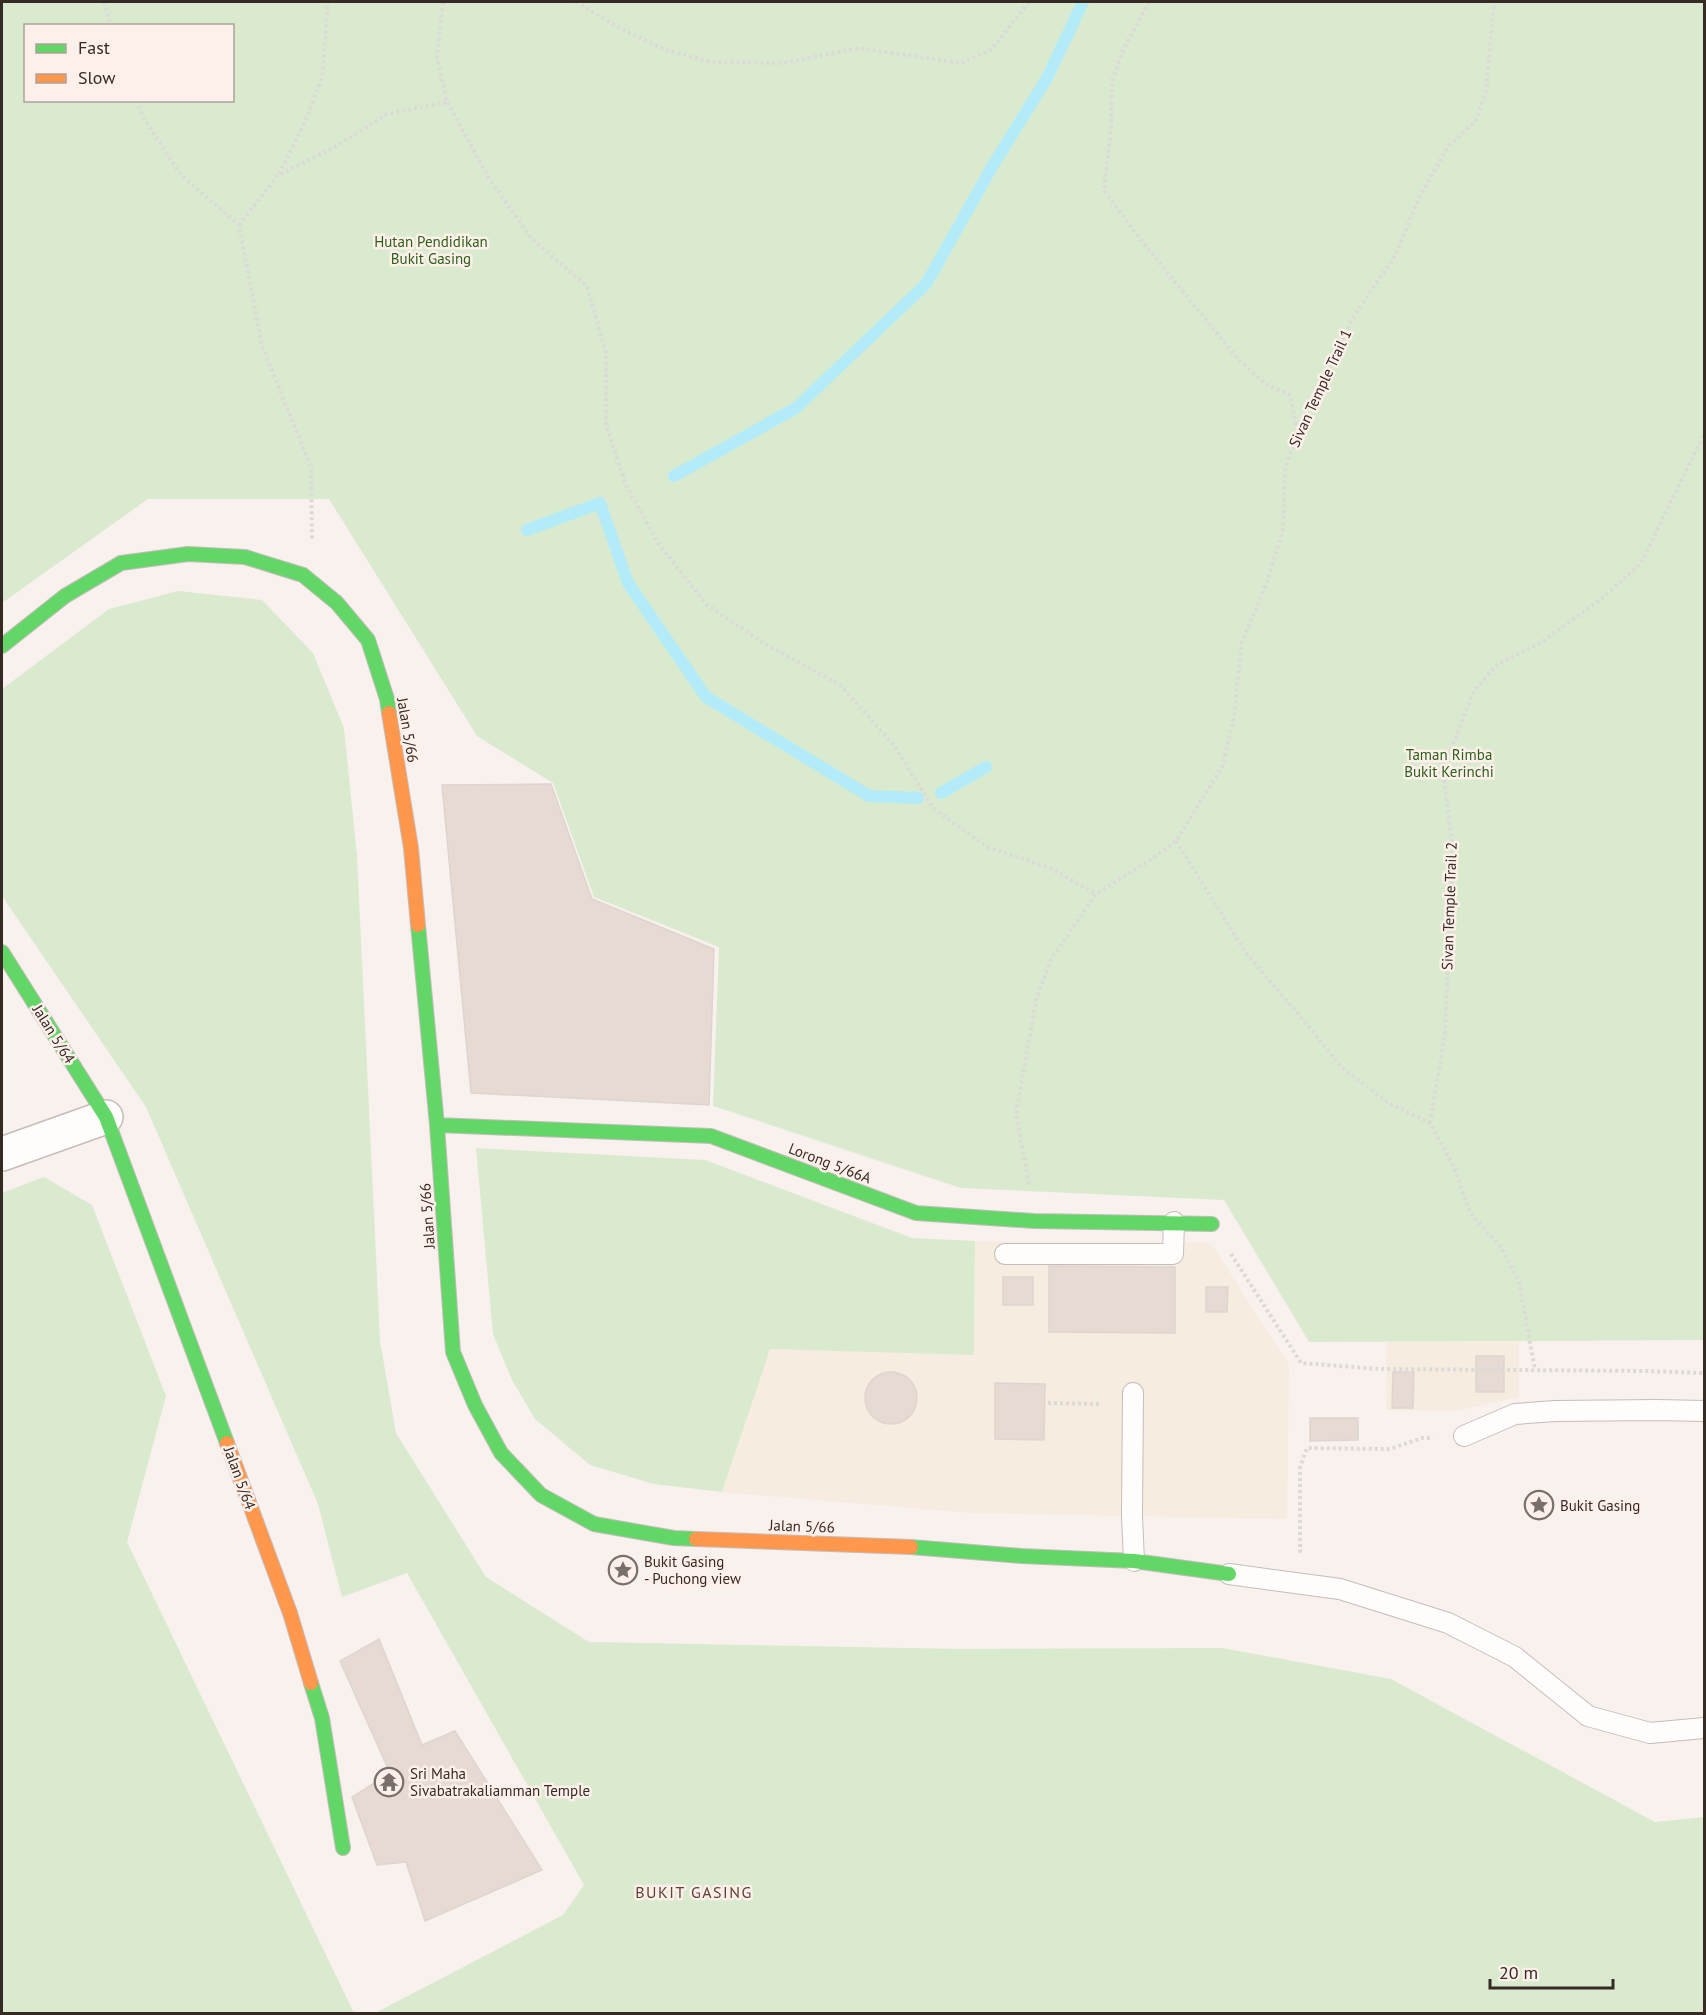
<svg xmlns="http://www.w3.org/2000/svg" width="1706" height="2015" viewBox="0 0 1706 2015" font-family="'PT Sans',sans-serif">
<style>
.industrial{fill:#f7ece0}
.green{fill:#daeacf;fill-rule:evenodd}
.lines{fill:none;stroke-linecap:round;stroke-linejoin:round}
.stream{stroke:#b3ecf8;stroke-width:12}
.building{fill:#e6dad2;stroke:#ded5d0;stroke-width:1.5}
.lane-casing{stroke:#c6bdba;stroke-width:22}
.street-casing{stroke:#c6bdba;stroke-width:36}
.fast-casing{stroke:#c6bdba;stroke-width:16}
.slow-casing{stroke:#c6bdba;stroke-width:16}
.path{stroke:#dcdad9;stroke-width:4;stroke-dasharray:3 3;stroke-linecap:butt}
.lane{stroke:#fefdfc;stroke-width:20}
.street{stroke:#fefdfc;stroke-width:33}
.fast{stroke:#63d668;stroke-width:14}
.slow{stroke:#ff974d;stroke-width:14}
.labels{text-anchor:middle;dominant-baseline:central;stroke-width:5;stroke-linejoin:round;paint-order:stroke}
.park-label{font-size:15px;fill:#2c6019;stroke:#fdf0ea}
.street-label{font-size:15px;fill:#362a24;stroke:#fdf0ea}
.poi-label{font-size:15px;fill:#362a24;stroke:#fdf0ea;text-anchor:start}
.neighbourhood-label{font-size:16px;letter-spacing:1.5px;fill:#5c4237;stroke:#fdf0ea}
</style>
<rect width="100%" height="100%" fill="#f9f1ee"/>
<path class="industrial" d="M975,1241L1211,1243L1289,1365L1287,1519L972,1513L722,1492L769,1349L974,1354Z
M1387,1342H1519V1397L1455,1411L1386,1410Z"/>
<path class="green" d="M2,2H1704V1340L1309,1342L1224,1200L961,1188L713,1106L719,947L594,897L553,783L477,736L329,499H148L2,603ZM26,26H232V100H26Z
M178,591L262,600L313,653L344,728L357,856L380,1341L396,1433L486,1577L589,1642L961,1649L1222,1648L1391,1679L1655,1822L1704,1817V2013H375L563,1915L584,1885L407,1573L342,1597L318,1504L146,1107L2,896V689L109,609Z
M476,1148L705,1160L912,1238L975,1241L974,1355L770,1349L722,1492L654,1484L590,1465L535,1419L512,1380L493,1334Z
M44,1177L92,1205L166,1396L127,1542L354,2013H2V1193Z"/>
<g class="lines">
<path class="stream" d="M674,476L796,408L926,284L992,167L1047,78L1083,2
M527,530L600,503L628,583L706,697L869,796L918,798
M941,793L986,767"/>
</g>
<path class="building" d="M551,784L592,899L714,949L709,1105L471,1093L442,785Z
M1049,1266L1175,1267V1333L1049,1332Z
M1003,1277H1033V1305H1003Z
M1206,1287H1228L1227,1312H1206Z
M1476,1356H1504V1392H1476Z
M1393,1372H1414L1413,1408H1392Z
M865 1398a26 26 0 1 1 52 0a26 26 0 1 1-52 0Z
M995,1383L1045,1384L1044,1440L995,1439Z
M1310,1418H1358V1440L1310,1441Z
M379,1639L422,1745L455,1731L542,1870L425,1921L406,1862L377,1865L352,1797L390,1773L340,1661Z"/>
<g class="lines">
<g class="lane-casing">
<path id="lane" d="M1005,1254H1173L1174,1222
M1133,1393L1132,1516L1134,1561
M1464,1436L1515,1414L1555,1411L1657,1410L1704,1411
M1229,1574L1340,1589L1448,1623L1515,1657L1588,1716L1650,1733L1704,1728"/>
</g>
<g class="street-casing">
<path id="street" d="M2,1154L106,1117"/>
</g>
<g class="fast-casing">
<path id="fast" d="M2,646L65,596L121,563L188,554L245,557L303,575L337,603L368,640L387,699L389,713
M418,925L437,1125L453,1352L475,1405L501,1453L541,1495L594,1524L674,1538L696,1539
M2,952L106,1117L227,1443
M437,1125L711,1136L916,1213L1034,1221L1212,1224
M911,1547L1021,1556L1134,1561L1229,1574
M311,1683L322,1718L343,1848"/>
</g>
<g class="slow-casing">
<path id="slow" d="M389,713L411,848L418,925
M227,1443L290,1613L311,1683
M696,1539L911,1547"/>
</g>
<path class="path" d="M104,2L111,26
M443,2L437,57L447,102L490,180L532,239L587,286L606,353V425L626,485L658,543L706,604L765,644L840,685L894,745L933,808L987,847L1050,868L1096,894
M576,2L621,29L666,50L711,62L783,63L859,48L961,63L991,50L1029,2
M1149,2L1123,50L1112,82L1111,129L1104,190L1137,235L1237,358L1266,384L1290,395L1297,429
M137,100L142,116L181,175L239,225L262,346L311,467L312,539
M279,174L304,124L322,78L328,2
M239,225L278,175L333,148L387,114L447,102
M1176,841L1246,953L1311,1029L1341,1067L1387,1102L1430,1123L1454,1167L1470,1213L1501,1247L1519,1282L1535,1370
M1430,1123L1445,1033L1453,849L1442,764L1451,750L1474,690L1498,664L1542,642L1601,599L1641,563L1704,434
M1029,1184L1016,1114L1036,1000L1051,959L1096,894L1152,859L1176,841L1223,765L1234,718L1241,644L1266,585L1283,530L1285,469L1298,431L1352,319L1395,256L1418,200L1447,148L1476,120L1486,91L1494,2
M1231,1254L1301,1363L1380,1369L1646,1371L1704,1373
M1048,1403L1102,1404
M1302,1551H1300V1467L1307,1448L1390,1449L1422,1438H1433"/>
<use href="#lane" class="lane"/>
<use href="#street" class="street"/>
<use href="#fast" class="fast"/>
<use href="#slow" class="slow"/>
</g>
<defs>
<g id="sight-ring" transform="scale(1.5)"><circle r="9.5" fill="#fdf0ea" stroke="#7a706b" stroke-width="1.5"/><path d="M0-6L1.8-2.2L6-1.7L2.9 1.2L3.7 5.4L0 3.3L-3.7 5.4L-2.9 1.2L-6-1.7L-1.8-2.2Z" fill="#7a706b"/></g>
<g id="temple-ring" transform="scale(1.5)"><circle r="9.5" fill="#fdf0ea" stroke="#7a706b" stroke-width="1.5"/><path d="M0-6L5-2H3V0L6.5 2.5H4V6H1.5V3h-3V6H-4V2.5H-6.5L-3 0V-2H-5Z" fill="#7a706b"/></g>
</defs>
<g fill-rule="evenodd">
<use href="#sight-ring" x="1539" y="1505"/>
<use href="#sight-ring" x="623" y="1570"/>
<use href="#temple-ring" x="389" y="1782"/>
</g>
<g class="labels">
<g class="park-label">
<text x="431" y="241">Hutan Pendidikan<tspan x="431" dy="17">Bukit Gasing</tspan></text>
<text x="1449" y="754">Taman Rimba<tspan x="1449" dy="17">Bukit Kerinchi</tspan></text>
</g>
<g class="street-label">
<text transform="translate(1320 388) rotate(-65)">Sivan Temple Trail 1</text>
<text transform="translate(408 730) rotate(80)">Jalan 5/66</text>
<text transform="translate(1449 906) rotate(-88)">Sivan Temple Trail 2</text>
<text transform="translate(54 1034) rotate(58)">Jalan 5/64</text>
<text transform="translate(830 1163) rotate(21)">Lorong 5/66A</text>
<text transform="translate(427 1216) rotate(-94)">Jalan 5/66</text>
<text transform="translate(240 1478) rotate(70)">Jalan 5/64</text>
<text transform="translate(802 1526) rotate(2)">Jalan 5/66</text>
</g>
<g class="poi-label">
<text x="1560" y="1505">Bukit Gasing</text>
<text x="644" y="1561">Bukit Gasing<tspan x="644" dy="17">- Puchong view</tspan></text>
<text x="410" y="1773">Sri Maha<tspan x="410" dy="17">Sivabatrakaliamman Temple</tspan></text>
</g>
<g class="neighbourhood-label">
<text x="694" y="1892">BUKIT GASING</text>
</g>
</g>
<rect width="1706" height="2015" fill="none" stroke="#362a24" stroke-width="6"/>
<rect x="24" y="24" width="210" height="78" fill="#fdf0ea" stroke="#ada19b" stroke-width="1.5"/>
<rect x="36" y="44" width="30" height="9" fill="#63d668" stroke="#ada19b" stroke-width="1.5"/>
<text x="78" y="54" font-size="18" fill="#362a24">Fast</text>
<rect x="36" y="74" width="30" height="9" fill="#ff974d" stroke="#ada19b" stroke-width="1.5"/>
<text x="78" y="84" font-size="18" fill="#362a24">Slow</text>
<path d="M1490 1979v9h123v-9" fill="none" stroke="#362a24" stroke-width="3"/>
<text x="1499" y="1979" font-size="18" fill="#362a24" stroke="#fdf0ea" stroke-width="4.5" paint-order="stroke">20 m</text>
</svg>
